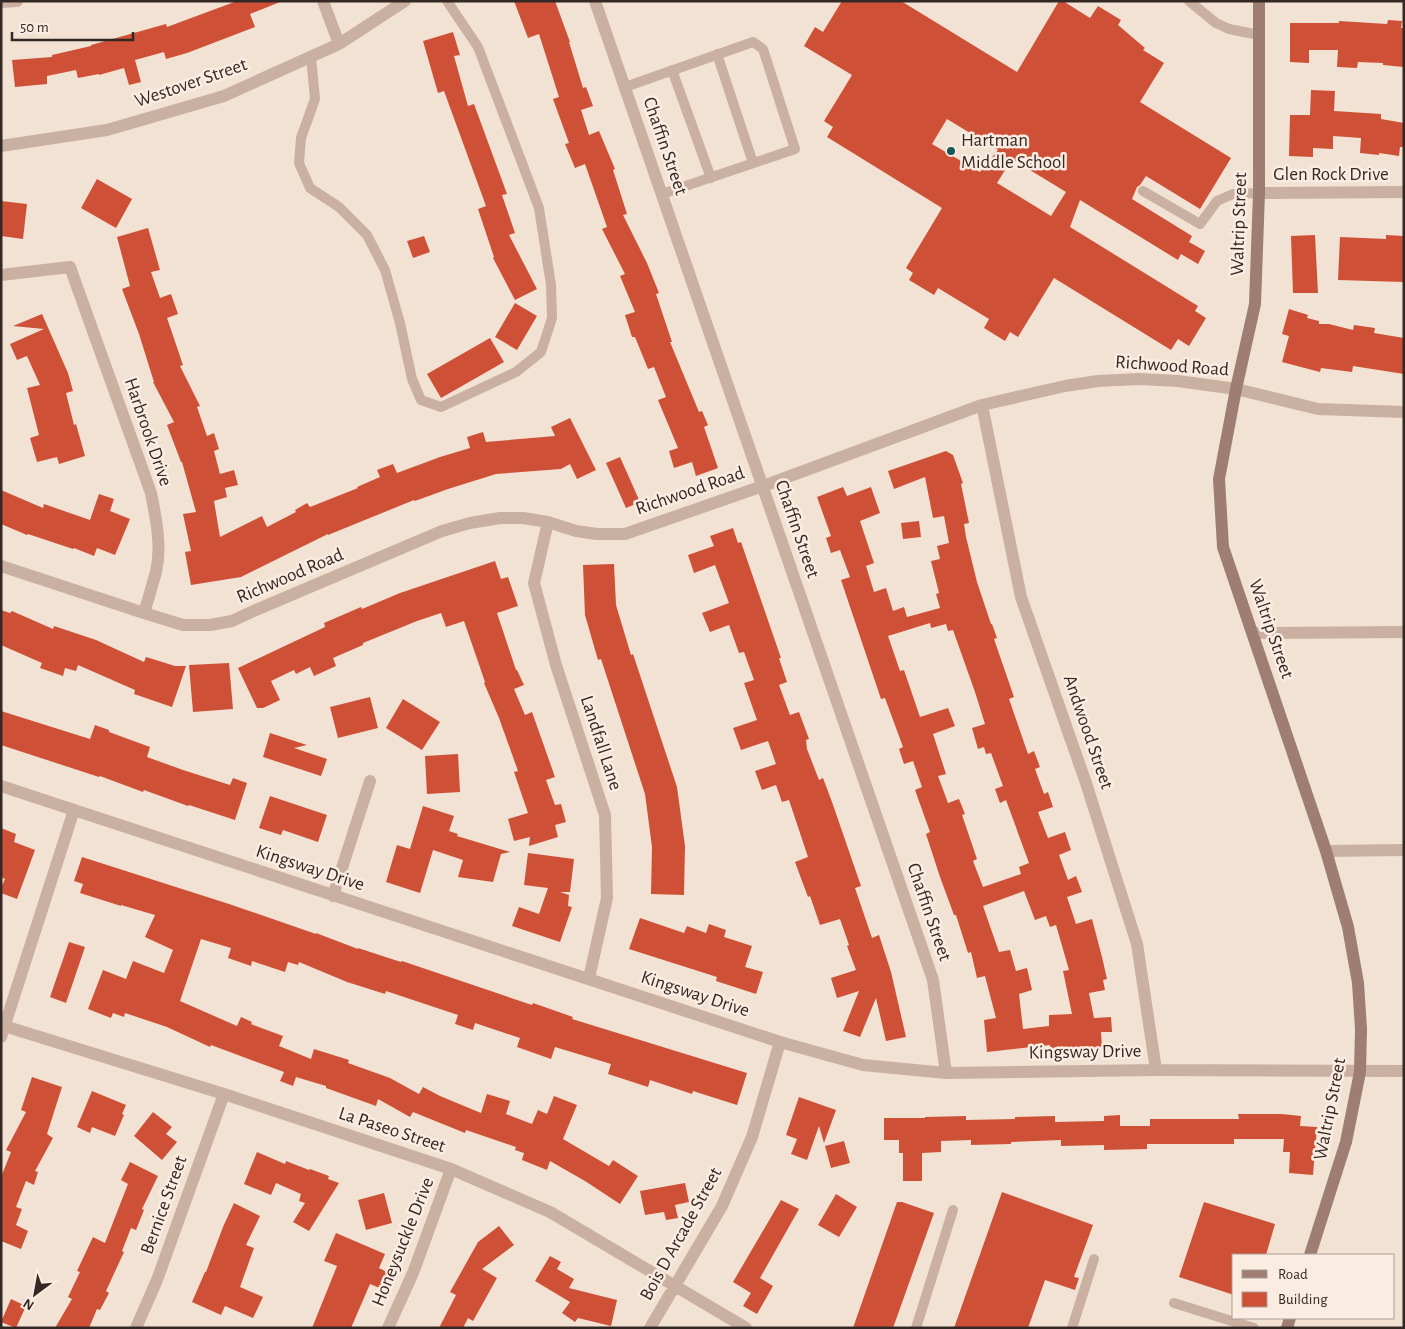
<svg xmlns="http://www.w3.org/2000/svg" width="1405" height="1329" viewBox="0 0 1405 1329" font-family="'Alegreya Sans',sans-serif">
<style>
.building{fill:#ce5036;fill-rule:evenodd}
.lines{fill:none;stroke-linecap:round;stroke-linejoin:round}
.lane{stroke:#cab0a0;stroke-width:10}
.street{stroke:#cab0a0;stroke-width:12}
.secondary{stroke:#9e7e72;stroke-width:12}
.poi-dot{fill:#175757;stroke:#faece1;stroke-width:2}
.labels{text-anchor:middle;dominant-baseline:central;stroke-width:5;stroke-linejoin:round;paint-order:stroke}
.street-label{font-size:19px;fill:#342824;stroke:#faece1}
.poi-label{font-size:19px;fill:#342824;stroke:#faece1;text-anchor:start}
</style>
<rect width="100%" height="100%" fill="#f2e2d4"/>
<path class="building" d="M237,1L280,2L250,14L255,27L187,53L166,59L164,52L135,60L141,82L129,85L124,68L99,75V74L78,78L76,70L47,76V84L15,87L12,60L52,57V55L91,46V45L166,24L167,27Z
M514,1H555L570,42H569L583,88L586,87L593,106L581,110L589,135L599,131L615,169L613,170L627,214L623,215L647,263L659,293L656,294L672,342H670L699,412L702,411L708,425L704,427L718,468L696,476L692,462L674,468L669,451L678,448L658,400L666,397L654,367L648,369L635,337H632L625,315L635,312L620,276L625,274L602,229L607,227L585,164L575,168L565,144L569,143L553,99L559,97L539,34L528,38Z
M842,1H901L1017,72L1059,1H1063L1090,18L1098,6L1121,20L1118,25L1145,48L1143,50L1164,63L1140,102L1231,158L1200,209L1146,176L1140,185L1137,187L1132,199L1192,236L1189,242L1205,251L1198,264L1181,254L1178,260L1080,200L1070,227L1198,306L1195,311L1206,318L1189,346L1178,339L1171,350L1054,278L1018,337L1010,332L1005,341L984,328L989,319L938,288L934,295L909,280L913,273L906,268L942,208L827,137L833,127L824,121L852,75L804,46L815,27L823,32ZM947,119L998,150L980,172L932,144ZM1012,159L1066,192L1051,216L997,183Z
M1388,20L1402,21L1401,28H1404V67L1383,65V63L1358,62L1357,68L1337,67L1338,50H1309V63L1290,62V23H1339V21L1387,24Z
M453,32L460,55L454,56L468,106L474,104L507,194L502,195L515,233L509,235L537,289L515,300L493,258L494,257L478,209L486,206L444,91L438,93L423,41Z
M1311,90L1335,91L1334,111L1381,114V119L1404,123V147H1400L1399,156L1379,153V155L1360,153L1361,138L1333,136V149L1313,148V157L1289,156L1290,115H1310Z
M97,179L132,199L116,228L81,208Z
M1,201L27,204L23,239L1,236Z
M148,228L160,270L151,272L160,298L171,294L178,314L167,318L183,365L180,366L200,406L197,407L207,436L214,433L219,449L214,451L220,474L234,470L238,485L225,488L227,497L214,501L220,537L262,516L267,527L296,512L295,510L307,503L310,507L358,488L357,487L380,477L377,470L393,464L397,473L440,457L470,448L467,437L483,432L486,442L555,436L551,427L570,418L596,470L577,479L570,464L561,469L496,474L448,489L415,501L414,500L328,535V534L241,577L191,585L185,552L191,551L183,514L196,512L182,462H181L167,425L174,422L153,382H154L139,334L122,289L130,286L117,237Z
M1315,235L1318,293H1293L1291,236Z
M1386,235L1404,236V282L1338,280L1340,237L1386,239Z
M424,236L430,252L413,258L407,241Z
M515,303L537,316L517,350L495,337Z
M1289,309L1308,315L1307,318L1319,321V324H1329L1353,330L1354,325L1375,328L1374,333L1404,338V374L1353,366L1352,372L1321,368L1320,372L1282,362L1289,336L1282,334Z
M42,314L68,373L73,391L66,393L74,425L76,424L85,456L59,464L57,457L37,462L30,438L39,435L27,388L40,385L27,356L17,360L10,344L44,329L13,326Z
M490,338L504,362L441,398L427,374Z
M946,451L953,455L963,483L961,484L969,523L964,524L966,537L977,582L991,624H992L997,638L994,639L1014,697L1009,699L1028,754L1034,751L1040,767L1035,769L1044,794L1048,792L1053,807L1038,812L1048,838L1065,832L1071,850L1059,855L1068,880L1076,876L1082,892L1067,897L1076,924L1092,919L1102,957L1107,979L1103,980L1105,990L1089,993L1094,1018L1111,1017L1112,1032H1101L1102,1047L1050,1050V1045L987,1052L984,1020L996,1018L985,976L977,978L971,952L968,953L956,915H954L940,877L926,834L930,832L915,790L922,787L913,761L904,764L899,749L903,747L885,698L881,699L841,580L850,577L840,550L831,553L826,538L831,536L817,497L843,487L847,496L871,487L880,513L860,521L874,563L866,566L874,592L886,588L893,611L904,607L907,617L940,608L936,594L939,593L931,561L940,559L937,546L949,543L944,516L933,518L925,477L894,489L888,471ZM930,623L931,628L946,624L948,631L953,630L975,692L985,724L972,728L978,749L984,747L986,754L991,753L1003,786L995,789L1000,803L1006,800L1029,863L1019,867L1021,874L983,887L973,861L977,859L962,815L965,814L959,799L948,803L938,776L946,774L933,734L955,726L948,708L920,717L904,670L900,671L888,636ZM1024,891L1035,920L1046,916L1050,927L1056,925L1069,970L1063,971L1072,1014L1049,1015V1026L1023,1029L1019,994L1032,990L1027,968L1016,971L1010,950L999,952L983,906Z
M620,457L640,502L626,508L606,463Z
M1,490L43,508L44,504L90,520L99,494L114,499L110,511L130,519L115,555L97,548L94,556L74,548L73,549L28,534L27,535L1,524Z
M919,521L921,537L903,539L901,523Z
M733,528L738,543L741,542L781,658H779L787,682L779,685L790,715L799,712L809,739L806,740L807,749L819,780L823,778L832,802L861,886L855,888L872,938L879,935L891,972L906,1037L886,1041L876,998L860,1037L843,1031L859,991L837,998L831,978L856,970L847,946L849,945L840,919L820,925L810,896L808,897L795,862L808,857L789,800L782,802L776,785L762,790L755,771L776,764L768,741L741,750L733,728L757,720L744,683L754,680L744,652L739,653L729,625L710,632L702,613L729,603L715,565L694,573L688,555L714,546L710,536Z
M495,561L501,579L508,577L518,606L497,613L516,670H517L524,685L514,689L525,715L532,712L555,777L546,780L555,805L561,804L566,822L555,825L558,837L529,846L530,837L514,841L508,819L528,813L514,772L518,771L499,718L484,683L485,682L464,621L446,627L441,613L417,621L363,643V645L333,658L336,666L314,676L310,667L296,674L294,670L271,681L280,700L263,708H257L238,668L325,627L324,623L361,607L362,609L400,593Z
M614,564L616,605L631,655L633,654L677,787L685,846L684,895L651,894L652,847L645,794L601,659L598,660L585,615L583,565Z
M1,610L10,613L12,611L53,629L54,626L96,640L144,662L146,657L175,666H186L172,707L134,694L135,690L78,665L76,671L65,668L63,676L40,668L42,663L1,645Z
M229,663L233,709L193,712L189,665Z
M370,697L378,728L338,738L330,707Z
M403,699L440,722L422,750L386,728Z
M1,711L90,739L95,725L109,730V732L150,747L147,757L183,770L230,785L233,778L247,783L235,820L189,805L188,806L144,790L143,792L100,776L99,777L1,745Z
M270,733L307,745L294,748L327,759L321,776L263,757Z
M458,754L460,792L427,794L425,756Z
M270,796L327,815L318,842L283,830L281,835L259,828Z
M423,806L454,816L449,831L458,834L457,836L510,852L501,854L493,882L458,877L463,860L433,850L420,893L386,882L397,845L410,849Z
M1,828L16,834L14,842L35,850L17,899L1,893V888L5,879L1,877Z
M528,853L574,859L570,892H560L569,895L568,906L572,907L560,942L512,926L519,907L539,914L548,888L524,885Z
M82,857L229,904L316,934V933L358,949V948L401,962L402,961L532,1005L533,1003L573,1017L572,1019L747,1073L737,1105L693,1091L692,1094L650,1080L648,1087L608,1074L611,1064L555,1047L551,1059L517,1047L520,1038L475,1023L473,1030L455,1024L458,1015L386,991L385,994L347,982L299,962L298,965L288,962L285,972L252,961L251,966L228,958L231,948L201,939L180,1001L237,1026L241,1017L252,1022L251,1024L283,1036L279,1046L311,1059L314,1049L349,1060L348,1063L390,1078L419,1094L423,1087L440,1096L481,1113L487,1094L510,1101L506,1114L532,1124L538,1110L547,1114L554,1096L577,1105L563,1139L609,1166L613,1160L638,1176L620,1204L585,1181L550,1161L547,1170L522,1160L524,1153L515,1150L516,1147L466,1130L465,1133L413,1112L410,1117L378,1099L376,1106L326,1088V1086L296,1077L293,1086L280,1081L284,1072L211,1045L210,1047L167,1027L125,1013L124,1017L113,1013L111,1018L88,1009L103,970L126,979L133,961L164,973L173,950L145,937L155,915L121,905V906L80,893L83,884L74,881Z
M640,918L684,933L687,926L706,933L709,924L726,930L724,937L752,946L745,967L763,972L756,994L716,981L717,977L629,949Z
M69,942L85,947L66,1003L50,997Z
M32,1077L62,1087L47,1134L53,1138L35,1171L38,1172L34,1185L26,1181L16,1207L22,1209L16,1225L28,1231L21,1249L1,1241V1177L11,1152L6,1150L26,1112L21,1110Z
M92,1091L126,1105L122,1114L124,1115L115,1136L92,1127L90,1133L77,1127Z
M799,1097L836,1110L824,1143L819,1126L807,1160L791,1154L797,1139L786,1135Z
M153,1112L172,1127L166,1134L177,1142L162,1160L134,1136Z
M1238,1114H1282L1301,1116L1300,1126L1317,1127L1313,1175L1289,1173L1290,1152H1283L1284,1139H1234V1144H1147V1149L1104,1150V1145L1061,1146V1140L1011,1142V1144L971,1145V1140L941,1141V1152L922,1153V1181H903V1153H899V1140H884V1118H925V1117L966,1116V1120L1015,1119V1117L1055,1116V1122L1104,1121V1116L1120,1115V1126H1150V1119H1239Z
M844,1141L850,1163L831,1168L825,1146Z
M257,1152L285,1164L286,1161L309,1170L310,1169L329,1176L328,1179L339,1183L309,1231L293,1222L305,1203L299,1201L301,1194L276,1183L271,1195L244,1184Z
M130,1162L158,1176L142,1209L144,1210L136,1230L131,1228L122,1251L124,1252L106,1291L109,1293L100,1310L97,1309L89,1328H55L72,1299L68,1297L80,1272L77,1271L93,1237L105,1243L128,1184L121,1180Z
M685,1183L689,1202L675,1205L678,1218L666,1220L664,1212L645,1215L640,1191Z
M1002,1192L1093,1225L1074,1277L1079,1278L1075,1290L1045,1280L1028,1328H954Z
M384,1193L392,1223L366,1230L358,1200Z
M836,1194L857,1207L839,1237L818,1225Z
M781,1200L799,1209L760,1278L773,1286L757,1314L743,1306L751,1293L733,1282Z
M897,1202H902L934,1213L893,1328H853Z
M1204,1202L1275,1224L1266,1255H1234V1295L1179,1277Z
M234,1203L260,1216L246,1245L254,1248L240,1287L263,1297L253,1318L225,1306L221,1315L192,1302L205,1272H206L223,1227Z
M499,1226L514,1245L482,1269L497,1278L473,1321L468,1318L463,1328H439L456,1295L450,1292L478,1242Z
M336,1233L385,1254L379,1268L389,1273L382,1289L370,1284L351,1328H312L337,1266L324,1261Z
M550,1256L561,1262L557,1269L574,1279L569,1288L617,1300L611,1326L578,1318L575,1322L562,1313L570,1302L535,1281Z
M11,1299L26,1306L16,1328L1,1322Z"/>
<g class="lines">
<path class="lane" d="M1189,1L1216,23L1229,29L1259,35
M717,54L753,163
M311,57L315,99L301,138L299,163L310,188L339,207L367,235L385,270L400,323L412,379L421,400L441,407L516,372L541,352L552,318L551,285L539,208L478,47L447,1
M672,70L711,178
M625,87L753,42L763,49L795,149L662,194
M1143,191L1200,224L1217,201L1233,194L1259,193
M1174,1303L1254,1328
M916,1328L953,1210
M1072,1328L1094,1259"/>
<path class="street" d="M323,1L339,44
M595,1L933,980L946,1073
M1,2L17,1
M1,146L107,130L224,96L339,44L405,1
M1259,193L1404,192
M1,275L70,267L151,493C156,519 162,546 156,572C152,586 148,600 144,613
M982,405L1021,597L1086,783L1137,944L1156,1070
M548,522L534,583L556,665L605,815L607,898L589,978
M1,566L144,613L183,625H210L232,621L256,610L442,531L470,523L500,518H523L548,522L576,531L597,534H625L763,486L982,405L1065,386L1098,381L1139,379L1178,381L1236,389L1318,409L1404,412
M1253,633L1404,632
M1,786L780,1042L863,1065L946,1073L1156,1070L1404,1071
M1326,851L1404,850
M333,896L370,781
M1,1025L224,1094L451,1169L550,1212L746,1328
M1,1037L74,810
M136,1328L157,1280L224,1094
M388,1328L413,1273L451,1169
M650,1328L722,1206L752,1137L780,1042"/>
<path class="secondary" d="M1259,1V193L1255,304L1236,389L1219,479L1223,547L1326,851L1348,927L1358,983L1361,1029L1360,1072L1346,1142L1310,1255
M1287,1328L1290,1318"/>
</g>
<circle class="poi-dot" cx="951" cy="151" r="5"/>
<g class="labels">
<g class="street-label">
<text transform="translate(191 83) rotate(-19)">Westover Street</text>
<text transform="translate(665 146) rotate(71)">Chaffin Street</text>
<text x="1331" y="174">Glen Rock Drive</text>
<text transform="translate(1239 224) rotate(-88)">Waltrip Street</text>
<text transform="translate(1172 366) rotate(4)">Richwood Road</text>
<text transform="translate(148 432) rotate(71)">Harbrook Drive</text>
<text transform="translate(690 491) rotate(-19)">Richwood Road</text>
<text transform="translate(797 529) rotate(71)">Chaffin Street</text>
<text transform="translate(290 576) rotate(-23)">Richwood Road</text>
<text transform="translate(1271 629) rotate(71)">Waltrip Street</text>
<text transform="translate(1088 732) rotate(71)">Andwood Street</text>
<text transform="translate(601 743) rotate(72)">Landfall Lane</text>
<text transform="translate(310 868) rotate(18)">Kingsway Drive</text>
<text transform="translate(929 912) rotate(71)">Chaffin Street</text>
<text transform="translate(695 994) rotate(18)">Kingsway Drive</text>
<text transform="translate(1085 1052) rotate(-1)">Kingsway Drive</text>
<text transform="translate(1330 1109) rotate(-79)">Waltrip Street</text>
<text transform="translate(392 1130) rotate(18)">La Paseo Street</text>
<text transform="translate(164 1205) rotate(-70)">Bernice Street</text>
<text transform="translate(681 1234) rotate(-61)">Bois D Arcade Street</text>
<text transform="translate(403 1242) rotate(-68)">Honeysuckle Drive</text>
</g>
<g class="poi-label">
<text x="961" y="140">Hartman<tspan x="961" dy="22">Middle School</tspan></text>
</g>
</g>
<rect width="1405" height="1329" fill="none" stroke="#342824" stroke-width="5"/>
<rect x="1232" y="1254" width="162" height="65" fill="#faece1" stroke="#ab9e95"/>
<rect x="1242" y="1270" width="25" height="8" fill="#9e7e72" stroke="#ab9e95"/>
<text x="1278" y="1279" font-size="15" fill="#342824">Road</text>
<rect x="1242" y="1292" width="25" height="15" fill="#ce5036" stroke="#ab9e95"/>
<text x="1278" y="1304" font-size="15" fill="#342824">Building</text>
<g transform="translate(35 1294) rotate(212)" stroke="#faece1" stroke-width="4" paint-order="stroke">
<path d="M0-4L9 19L0 12L-9 19Z" fill="#342824"/>
<text y="-8" font-size="14" font-weight="bold" text-anchor="middle" fill="#342824">N</text>
</g>
<path d="M12 32v8h121v-8" fill="none" stroke="#342824" stroke-width="2.5"/>
<text x="20" y="32" font-size="15" fill="#342824" stroke="#faece1" stroke-width="4" paint-order="stroke">50 m</text>
</svg>
